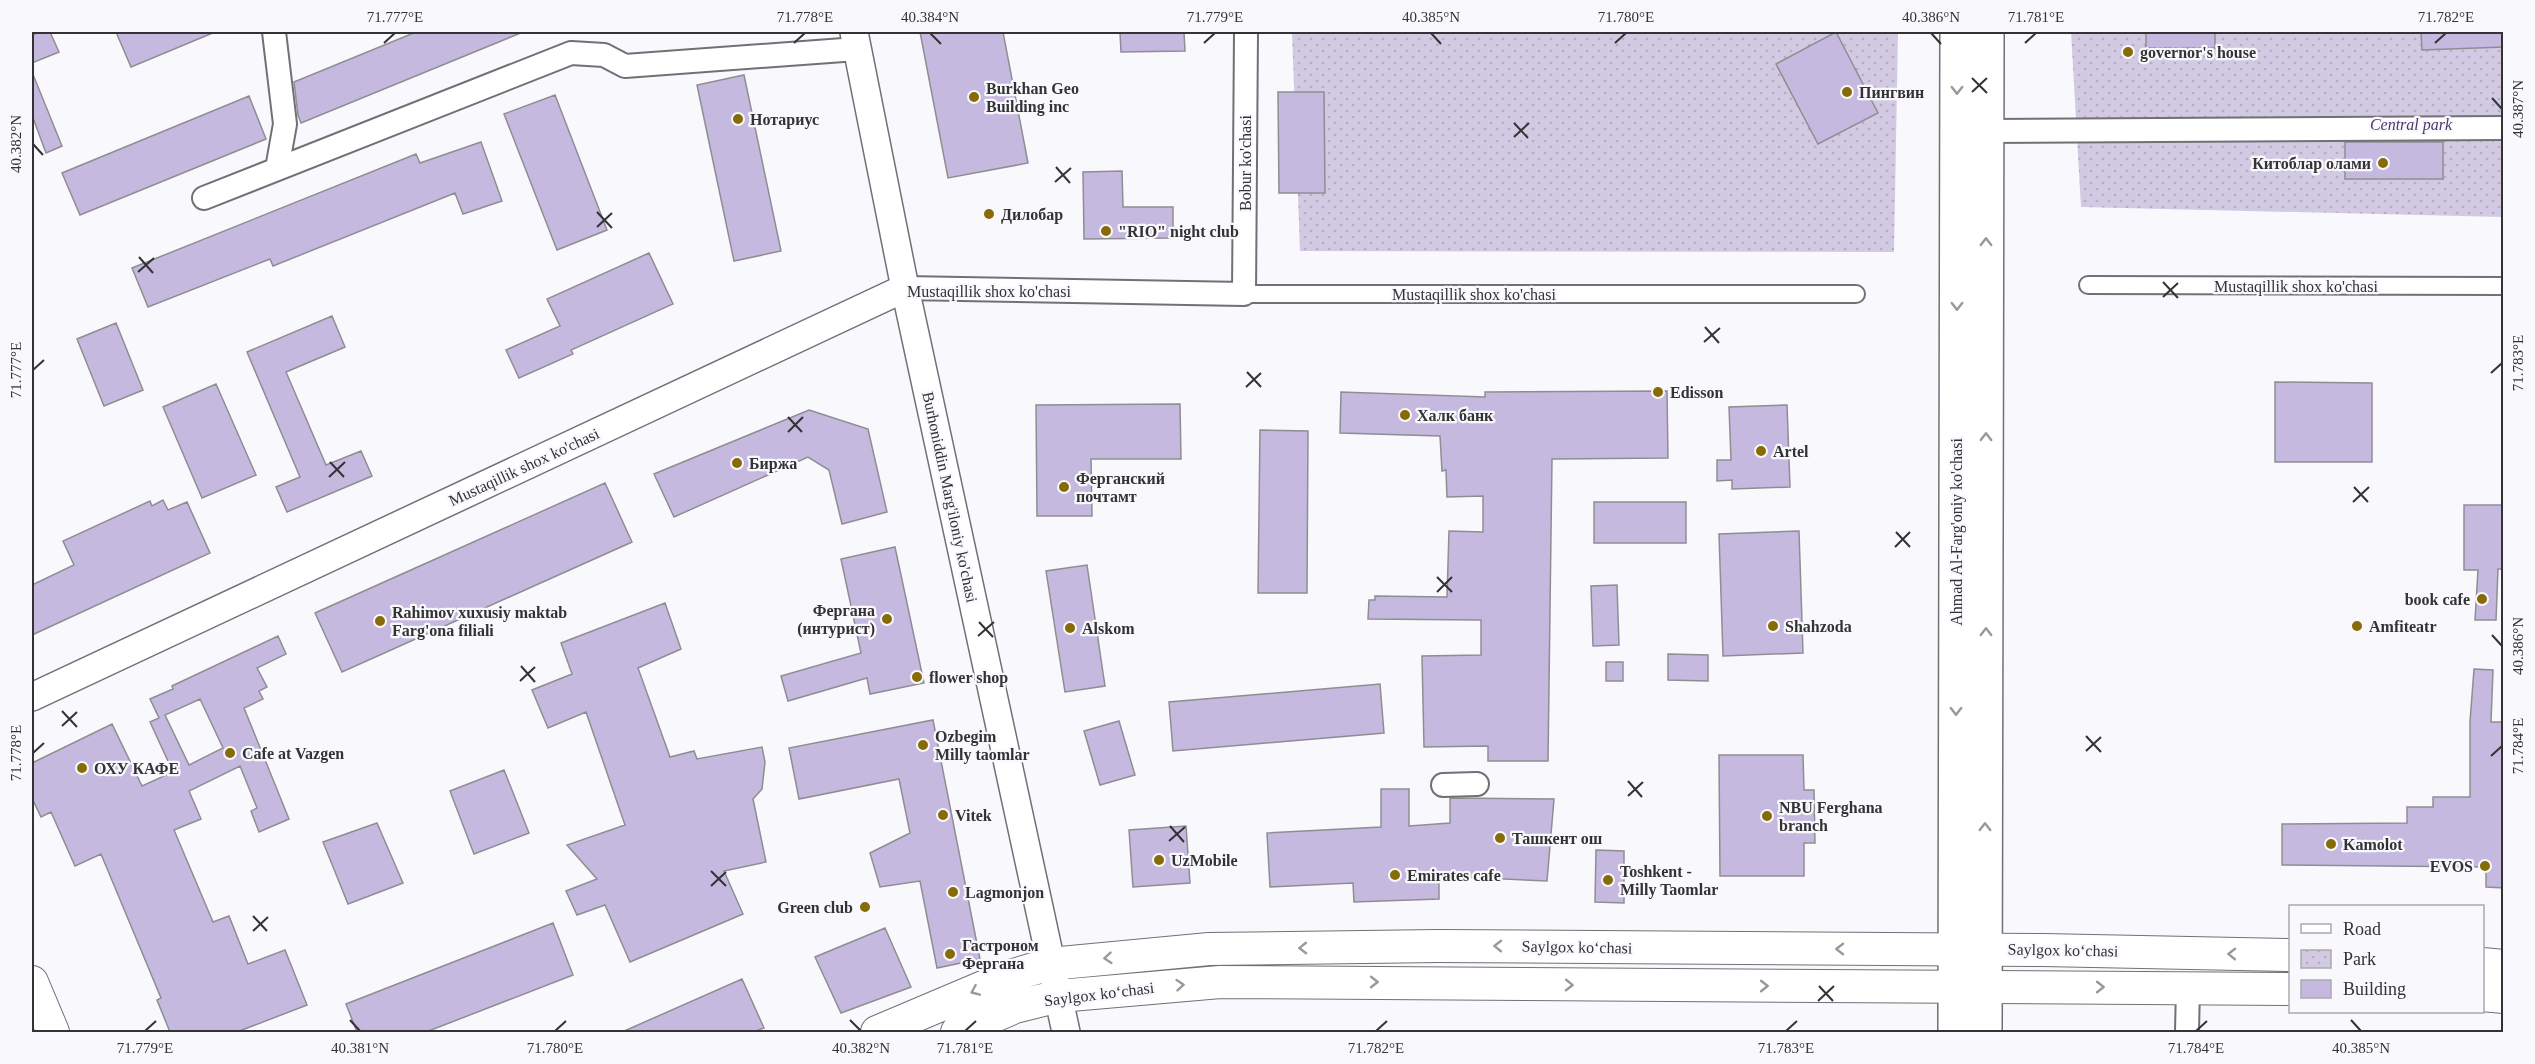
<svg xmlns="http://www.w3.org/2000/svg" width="2535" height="1064" viewBox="0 0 2535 1064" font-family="Georgia,serif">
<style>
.park{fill:url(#park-dots)}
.building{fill:#c6b9e0;stroke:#8f8d92;stroke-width:1.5;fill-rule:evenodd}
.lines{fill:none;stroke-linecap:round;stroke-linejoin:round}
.pedestrian-casing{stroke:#717075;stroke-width:20}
.minor-casing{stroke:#717075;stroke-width:26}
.tertiary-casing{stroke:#717075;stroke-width:30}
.secondary-casing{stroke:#717075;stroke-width:34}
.primary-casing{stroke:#717075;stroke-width:36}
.pedestrian{stroke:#fff;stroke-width:16}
.minor{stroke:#fff;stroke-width:22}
.tertiary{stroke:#fff;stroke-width:27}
.secondary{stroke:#fff;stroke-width:32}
.primary{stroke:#fff;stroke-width:33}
.oneway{stroke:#99989a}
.ticks{fill:none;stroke:#333234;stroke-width:2}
.poi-dot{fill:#866b07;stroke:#f9f8fd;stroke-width:2}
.labels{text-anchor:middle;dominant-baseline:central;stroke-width:4.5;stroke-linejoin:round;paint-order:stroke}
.poi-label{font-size:16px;font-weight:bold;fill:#333234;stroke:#f9f8fd;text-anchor:start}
.park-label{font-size:16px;font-style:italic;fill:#4b386a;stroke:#f9f8fd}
.street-label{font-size:16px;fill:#333234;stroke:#f9f8fd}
.neatline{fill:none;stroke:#333234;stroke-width:2}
.ticks-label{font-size:15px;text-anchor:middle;fill:#333234}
</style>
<defs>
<pattern id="park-dots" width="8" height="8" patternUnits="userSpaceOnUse" patternTransform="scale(1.5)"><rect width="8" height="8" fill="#d2cae3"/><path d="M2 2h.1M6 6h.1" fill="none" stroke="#b5aec3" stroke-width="1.8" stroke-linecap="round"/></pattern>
</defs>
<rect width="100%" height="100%" fill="#f9f8fd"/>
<path class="park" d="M1292,32H1898L1894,252L1300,251Z
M2071,32H2503V217L2081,207Z"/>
<path class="building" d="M39,32H50L59,52L32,63V35Z
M116,32H215L131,67Z
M416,32H523L301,123L298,115L294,82Z
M920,32H1003L1028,163L948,178Z
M1120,32H1184L1185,51L1121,52Z
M1836,32L1878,113L1818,144L1776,64Z
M2146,32H2215V48H2146Z
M2421,32H2504V47L2422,50Z
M32,72L62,146L46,153L32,115Z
M744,75L781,251L734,261L697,85Z
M1278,92H1324L1325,193H1279Z
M555,95L607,230L557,250L504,114Z
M249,96L266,139L80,215L62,173Z
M481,142L502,201L463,214L455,193L273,266L270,259L148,307L132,268L416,154L420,163Z
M2345,142H2443V179H2345Z
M1122,171L1123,207H1173V238L1084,239L1083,172Z
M649,253L673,304L571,350L573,354L519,378L506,350L560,326L547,299Z
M332,316L345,347L286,372L326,465L361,451L372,476L287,512L276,487L300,477L247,352Z
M116,323L143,390L104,406L77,339Z
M2275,382L2372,383V462H2275Z
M216,384L256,475L202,498L163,407Z
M1667,391L1668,458L1552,459L1548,761H1488V746L1424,747L1422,656L1481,655V620L1368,619L1369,600H1375V596L1447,597L1449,531L1483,532V496L1447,497L1446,470L1442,471L1440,436L1340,433L1341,392L1485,397V392Z
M1180,404L1181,459H1091L1092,516H1037L1036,405Z
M1787,405L1790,487L1732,489V480L1717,481V460H1731L1729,407Z
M809,410L868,429L887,512L842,524L829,470L808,457L674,517L654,474Z
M1260,430L1308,431L1307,593H1258Z
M605,483L632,542L342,672L315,613Z
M163,500L168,510L187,502L210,553L32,635V585L74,565L63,541L150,501L152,506Z
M1594,502H1686V543H1594Z
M2464,505H2504V569H2498L2496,620H2475L2478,570H2464Z
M1799,531L1803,653L1723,656L1719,534Z
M895,547L924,683L870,694L867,678L788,701L781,676L861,653L841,559Z
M1087,565L1105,686L1065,692L1046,571Z
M1617,585L1619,645L1593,646L1591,586Z
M665,603L681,649L638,668L670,757L694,751L697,759L762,747L765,762L762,789L753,799L766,862L724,871L743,914L630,962L605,905L577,915L566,891L597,879L567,845L625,825L586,712L548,728L532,690L572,674L561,643Z
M278,636L286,654L257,668L267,687L259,691L263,699L244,708L289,819L259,832L251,811L257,808L240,766L189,791L201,819L174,830L213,922L229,916L248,964L285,950L307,1005L237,1032H170L157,1000L161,998L101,854L75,866L51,812L41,817L32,798V763L112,724L142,786L173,772L150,722L159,718L150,699L173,689L172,686ZM200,699L223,748L189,765L165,715Z
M1668,654L1708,655V681L1668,680Z
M1606,662H1623V681H1606Z
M2474,669L2493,670L2491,722H2504V888L2486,887V867L2282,865V824L2407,823V807H2433V797H2470V722Z
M1380,684L1384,733L1173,751L1169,702Z
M933,720L980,959L937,968L920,881L880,887L870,853L910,833L899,779L799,799L789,748Z
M1119,721L1135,775L1100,785L1084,731Z
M1719,755H1803L1804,790H1814L1815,843H1804V876H1720Z
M504,770L529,833L474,854L450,791Z
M1381,789H1409V826L1450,823V798L1554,799L1547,881L1439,876V899L1354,902L1353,883L1270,887L1267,833L1381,827Z
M377,823L403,883L348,904L323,842Z
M1186,826L1190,883L1133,887L1129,830Z
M1596,850L1624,851V903L1595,902Z
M553,923L573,975L426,1032H357L346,1004Z
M885,928L911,987L841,1013L815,957Z
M742,979L764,1028L753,1032H622Z"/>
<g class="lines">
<g class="pedestrian-casing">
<path id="pedestrian" d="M2088,285L2504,286
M1244,294H1856"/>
</g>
<g class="minor-casing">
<path id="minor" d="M274,32L285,124L277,169
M1986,131L2504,128
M204,198L571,53L604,55L625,66L857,49
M905,288L1244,294L1246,32
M1443,785L1477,784
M2187,1032L2188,987"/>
</g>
<g class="tertiary-casing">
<path id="tertiary" d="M854,32L905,288L1066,1032
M32,697L905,288"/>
</g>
<g class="secondary-casing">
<path id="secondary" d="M2482,964L2504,966
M32,982L53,1032
M2482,995L2504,997
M877,1032L1007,977L1050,964L1209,949L1438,946L2043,950L2290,955
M957,1032L1015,1007L1059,996L1220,982L2290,989"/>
</g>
<g class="primary-casing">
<path id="primary" d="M1955,1032L1957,32
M1985,1032L1987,32"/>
</g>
<use href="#pedestrian" class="pedestrian"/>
<use href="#minor" class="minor"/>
<use href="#tertiary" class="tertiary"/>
<use href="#secondary" class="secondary"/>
<use href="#primary" class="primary"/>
</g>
<defs><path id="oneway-chevron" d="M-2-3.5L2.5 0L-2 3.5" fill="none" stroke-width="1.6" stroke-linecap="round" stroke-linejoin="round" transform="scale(1.5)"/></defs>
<g class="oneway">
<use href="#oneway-chevron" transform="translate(1957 90) rotate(90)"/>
<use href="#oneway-chevron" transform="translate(1986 242) rotate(-90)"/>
<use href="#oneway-chevron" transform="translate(1957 306) rotate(90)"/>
<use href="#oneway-chevron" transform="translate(1986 437) rotate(-90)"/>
<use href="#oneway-chevron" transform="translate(1986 632) rotate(-90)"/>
<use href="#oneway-chevron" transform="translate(1956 711) rotate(90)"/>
<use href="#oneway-chevron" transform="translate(1985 827) rotate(-90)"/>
<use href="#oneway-chevron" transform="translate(1498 946) rotate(-179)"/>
<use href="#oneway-chevron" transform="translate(1303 948) rotate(179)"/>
<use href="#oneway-chevron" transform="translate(1840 949) rotate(-180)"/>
<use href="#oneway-chevron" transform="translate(2232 954) rotate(-179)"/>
<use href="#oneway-chevron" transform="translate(1108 958) rotate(175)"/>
<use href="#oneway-chevron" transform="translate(1374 982)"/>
<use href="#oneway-chevron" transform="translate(1180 985) rotate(-5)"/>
<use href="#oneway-chevron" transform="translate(1569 985) rotate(1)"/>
<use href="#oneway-chevron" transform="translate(1764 986)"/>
<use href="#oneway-chevron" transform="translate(2100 987)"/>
<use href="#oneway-chevron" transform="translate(975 991) rotate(157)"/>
</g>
<path class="ticks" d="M930,33L941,44M1431,33L1441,44M1931,33L1941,44M384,43L395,33M794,43L805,33M1204,43L1215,33M1615,43L1626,33M2025,43L2036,33M2435,43L2446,33M1972,78L1987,93M1972,92L1987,78M2492,98L2502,109M1514,123L1528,138M1514,137L1529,123M33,144L43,155M1056,167L1070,183M1055,182L1071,168M597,212L612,228M597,227L612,213M139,257L153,273M138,272L154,258M2163,282L2178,298M2163,297L2178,283M1705,327L1719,343M1704,342L1720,328M33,370L44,360M1247,372L1261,387M2491,373L2502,363M1246,387L1261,373M788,417L802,432M788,432L803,417M330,462L344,477M329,477L345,462M2354,487L2368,502M2353,502L2369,487M1896,532L1910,547M1895,547L1910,532M1437,577L1452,592M1437,592L1452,577M979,622L993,637M2492,635L2502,646M978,636L994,622M521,666L535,682M520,681L535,667M62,711L77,727M62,726L77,712M2086,736L2101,752M2086,751L2101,737M33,753L44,743M2491,756L2502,746M1628,781L1642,797M1628,796L1643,782M1170,826L1184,842M1169,841L1185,827M711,871L726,886M711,886L726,872M253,916L267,931M253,931L268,917M1819,986L1833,1001M1818,1001L1834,986M350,1020L360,1031M850,1020L861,1031M2351,1020L2361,1031M145,1031L156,1021M555,1031L566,1021M965,1031L976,1021M1376,1031L1387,1021M1786,1031L1797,1021M2196,1031L2207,1021"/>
<g class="poi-dot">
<circle cx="2128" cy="52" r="6"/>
<circle cx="1847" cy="92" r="6"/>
<circle cx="974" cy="97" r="6"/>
<circle cx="738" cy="119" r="6"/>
<circle cx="2383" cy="163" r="6"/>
<circle cx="989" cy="214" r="6"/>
<circle cx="1106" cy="231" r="6"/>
<circle cx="1658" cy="392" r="6"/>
<circle cx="1405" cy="415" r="6"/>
<circle cx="1761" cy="451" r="6"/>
<circle cx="737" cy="463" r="6"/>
<circle cx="1064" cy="487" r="6"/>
<circle cx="2482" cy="599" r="6"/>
<circle cx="887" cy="619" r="6"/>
<circle cx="380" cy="621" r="6"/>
<circle cx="1773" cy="626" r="6"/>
<circle cx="2357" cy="626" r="6"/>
<circle cx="1070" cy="628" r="6"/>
<circle cx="917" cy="677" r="6"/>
<circle cx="923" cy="745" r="6"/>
<circle cx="230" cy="753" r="6"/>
<circle cx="82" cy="768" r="6"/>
<circle cx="943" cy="815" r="6"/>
<circle cx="1767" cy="816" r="6"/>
<circle cx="1500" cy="838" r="6"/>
<circle cx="2331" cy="844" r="6"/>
<circle cx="1159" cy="860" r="6"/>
<circle cx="2485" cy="866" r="6"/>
<circle cx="1395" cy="875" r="6"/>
<circle cx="1608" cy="880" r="6"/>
<circle cx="953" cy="892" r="6"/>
<circle cx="865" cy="907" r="6"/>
<circle cx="950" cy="954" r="6"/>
</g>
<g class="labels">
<g class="poi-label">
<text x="2140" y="52">governor's house</text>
<text x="986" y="88">Burkhan Geo<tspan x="986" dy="18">Building inc</tspan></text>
<text x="1859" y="92">Пингвин</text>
<text x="750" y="119">Нотариус</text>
<text x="2371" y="163" text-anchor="end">Китоблар олами</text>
<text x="1001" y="214">Дилобар</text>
<text x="1118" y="231">"RIO" night club</text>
<text x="1670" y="392">Edisson</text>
<text x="1417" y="415">Халк банк</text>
<text x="1773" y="451">Artel</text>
<text x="749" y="463">Биржа</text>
<text x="1076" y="478">Ферганский<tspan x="1076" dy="18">почтамт</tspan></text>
<text x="2470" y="599" text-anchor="end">book cafe</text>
<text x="875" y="610" text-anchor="end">Фергана<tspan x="875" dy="18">(интурист)</tspan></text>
<text x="392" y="612">Rahimov xuxusiy maktab<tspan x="392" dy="18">Farg'ona filiali</tspan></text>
<text x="1785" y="626">Shahzoda</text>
<text x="2369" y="626">Amfiteatr</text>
<text x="1082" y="628">Alskom</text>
<text x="929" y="677">flower shop</text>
<text x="935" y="736">Ozbegim<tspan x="935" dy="18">Milly taomlar</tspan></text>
<text x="242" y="753">Cafe at Vazgen</text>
<text x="94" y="768">ОХУ КАФЕ</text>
<text x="1779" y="807">NBU Ferghana<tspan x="1779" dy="18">branch</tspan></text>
<text x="955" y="815">Vitek</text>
<text x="1512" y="838">Ташкент ош</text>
<text x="2343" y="844">Kamolot</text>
<text x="1171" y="860">UzMobile</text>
<text x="2473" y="866" text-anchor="end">EVOS</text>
<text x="1620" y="871">Toshkent -<tspan x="1620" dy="18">Milly Taomlar</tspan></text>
<text x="1407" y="875">Emirates cafe</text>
<text x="965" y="892">Lagmonjon</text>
<text x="853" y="907" text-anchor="end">Green club</text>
<text x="962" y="945">Гастроном<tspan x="962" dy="18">Фергана</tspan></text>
</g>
<g class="park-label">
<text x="2411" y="124">Central park</text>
</g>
<g class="street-label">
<text transform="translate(1245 163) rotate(-90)">Bobur ko'chasi</text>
<text x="2296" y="286">Mustaqillik shox ko'chasi</text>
<text x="989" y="291">Mustaqillik shox ko'chasi</text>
<text x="1474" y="294">Mustaqillik shox ko'chasi</text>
<text transform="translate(524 467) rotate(-25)">Mustaqillik shox ko'chasi</text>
<text transform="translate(950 497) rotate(78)">Burhoniddin Marg'iloniy ko'chasi</text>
<text transform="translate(1956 532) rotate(-90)">Ahmad Al-Farg'oniy ko'chasi</text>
<text transform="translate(1577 947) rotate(1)">Saylgox koʻchasi</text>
<text transform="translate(2063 950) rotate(1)">Saylgox koʻchasi</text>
<text transform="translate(1099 994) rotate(-7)">Saylgox koʻchasi</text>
</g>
</g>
<rect width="2535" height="1064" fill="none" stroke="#f9f8fd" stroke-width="66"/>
<rect x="2289" y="905" width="195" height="108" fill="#f9f8fd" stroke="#aaa9ad" stroke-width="1.5"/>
<rect x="2301" y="924" width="30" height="9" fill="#ffffff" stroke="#aaa9ad" stroke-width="1.5"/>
<text x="2343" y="935" font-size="18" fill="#333234">Road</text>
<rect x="2301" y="950" width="30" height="18" fill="url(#park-dots)" stroke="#aaa9ad" stroke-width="1.5"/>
<text x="2343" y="965" font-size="18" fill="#333234">Park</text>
<rect x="2301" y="980" width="30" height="18" fill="#c6b9e0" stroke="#aaa9ad" stroke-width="1.5"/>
<text x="2343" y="995" font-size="18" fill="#333234">Building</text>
<rect x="33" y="33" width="2469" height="998" class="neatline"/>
<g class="ticks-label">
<text x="395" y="22">71.777°E</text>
<text x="805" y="22">71.778°E</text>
<text x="930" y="22">40.384°N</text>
<text x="1215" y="22">71.779°E</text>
<text x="1431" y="22">40.385°N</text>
<text x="1626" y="22">71.780°E</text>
<text x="1931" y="22">40.386°N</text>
<text x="2036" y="22">71.781°E</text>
<text x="2446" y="22">71.782°E</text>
<text transform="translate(2518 109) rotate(-90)" y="5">40.387°N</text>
<text transform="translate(16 144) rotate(-90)" y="5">40.382°N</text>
<text transform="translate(2518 363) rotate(-90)" y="5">71.783°E</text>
<text transform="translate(16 370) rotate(-90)" y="5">71.777°E</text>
<text transform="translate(2518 646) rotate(-90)" y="5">40.386°N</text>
<text transform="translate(2518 746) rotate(-90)" y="5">71.784°E</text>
<text transform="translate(16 753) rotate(-90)" y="5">71.778°E</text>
<text x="145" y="1053">71.779°E</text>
<text x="360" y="1053">40.381°N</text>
<text x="555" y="1053">71.780°E</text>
<text x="861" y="1053">40.382°N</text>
<text x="965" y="1053">71.781°E</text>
<text x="1376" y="1053">71.782°E</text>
<text x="1786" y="1053">71.783°E</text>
<text x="2196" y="1053">71.784°E</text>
<text x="2361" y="1053">40.385°N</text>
</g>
</svg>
